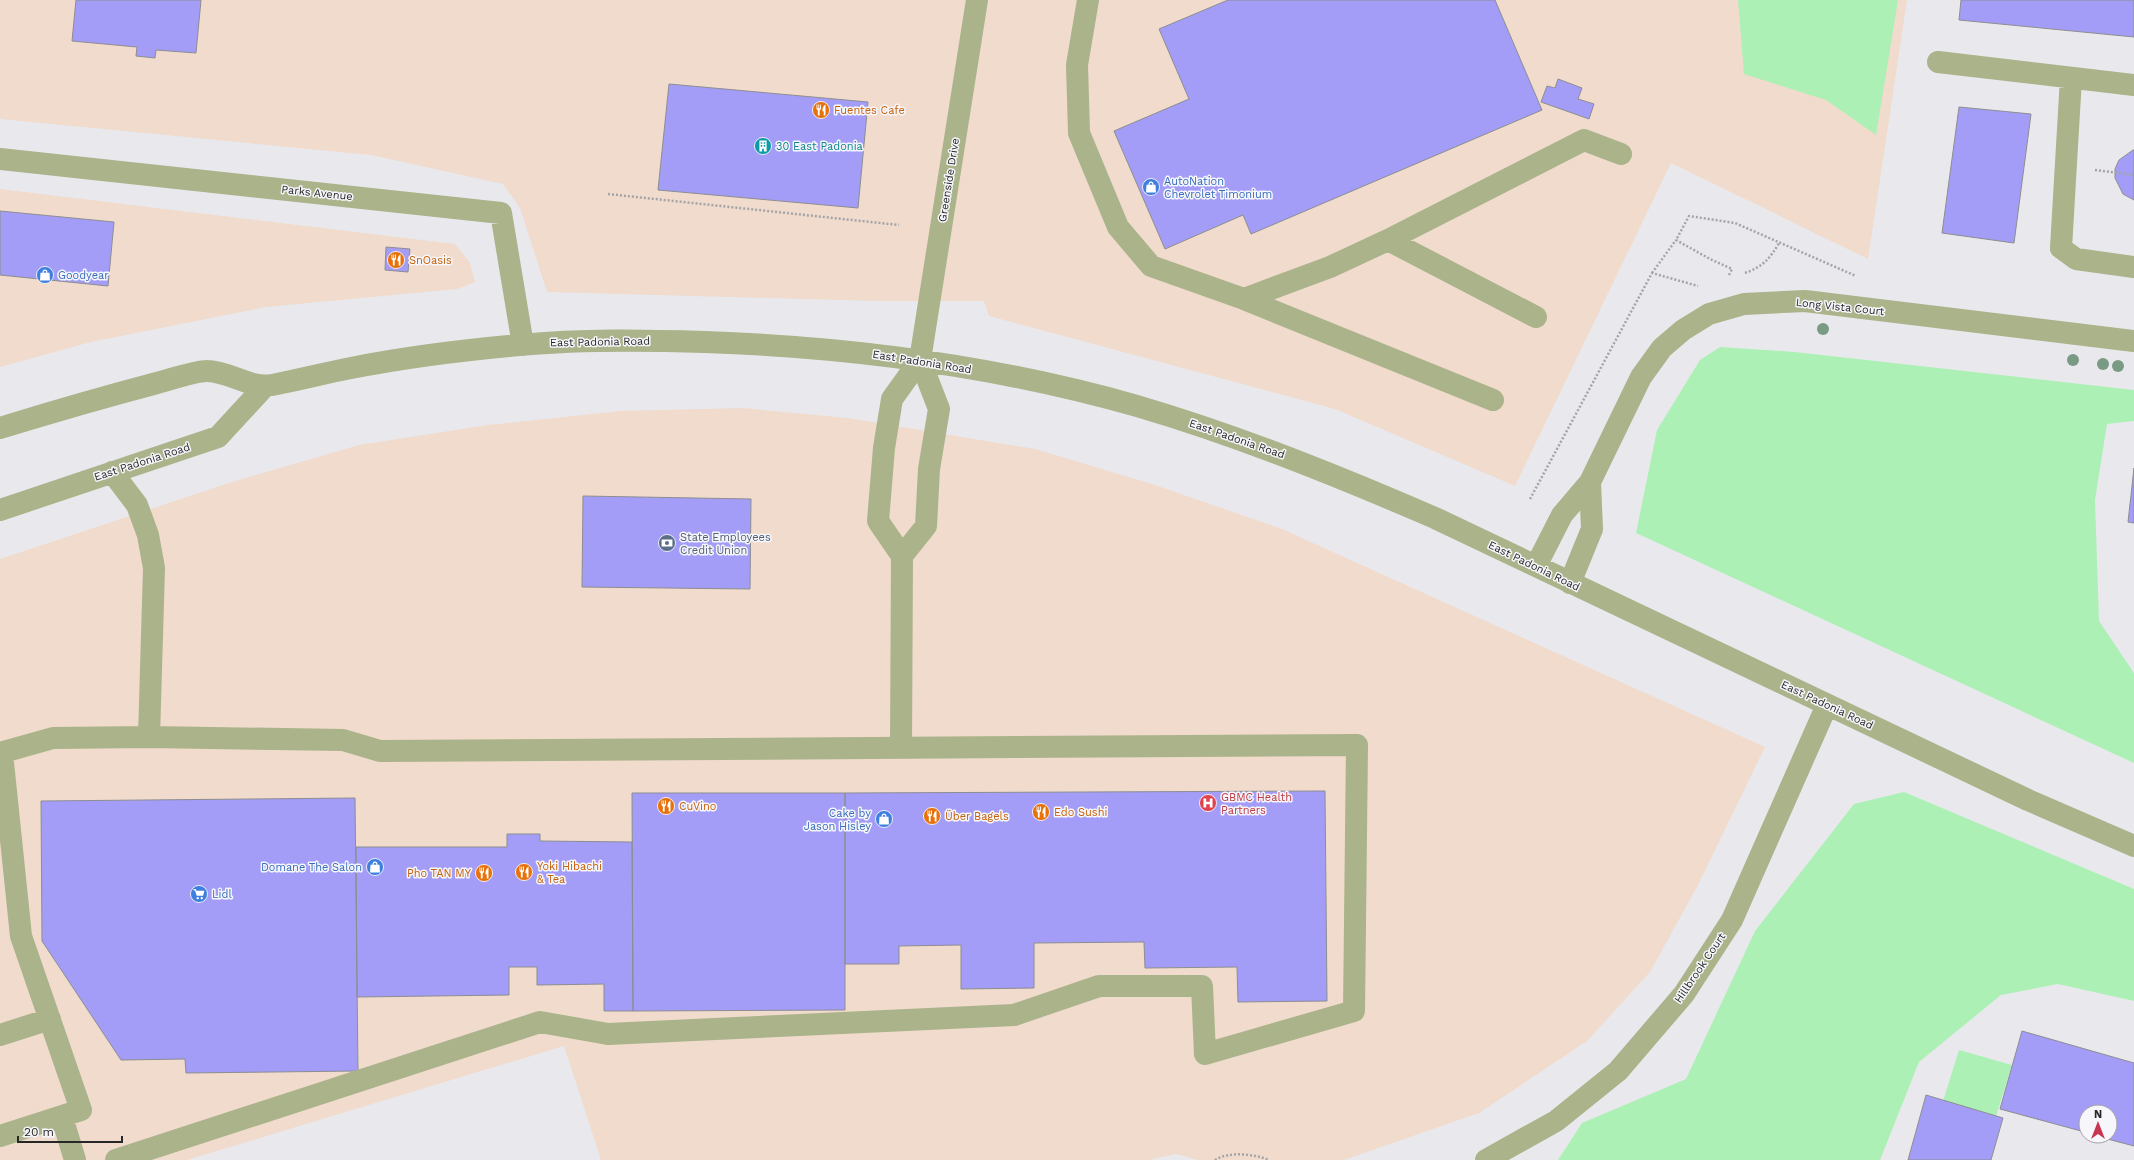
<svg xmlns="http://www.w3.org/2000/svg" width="2134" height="1160" viewBox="0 0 2134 1160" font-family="'Work Sans',sans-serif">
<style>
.commercial{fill:#f0dbcd}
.green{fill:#acf0b6}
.building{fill:#a39df7;stroke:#8d8d91}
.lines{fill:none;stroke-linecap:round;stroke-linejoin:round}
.path{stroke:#a4a4a7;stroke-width:2.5;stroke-dasharray:2 2;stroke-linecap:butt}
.minor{stroke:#aab38a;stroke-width:22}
.tree{fill:#799a83}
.labels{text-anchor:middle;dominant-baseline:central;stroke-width:3;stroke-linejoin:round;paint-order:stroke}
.food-label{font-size:11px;fill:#c56008;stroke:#f6f6fb;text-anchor:start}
.culture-label{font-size:11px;fill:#0d838f;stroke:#f6f6fb;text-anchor:start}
.street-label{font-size:11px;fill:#272728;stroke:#f6f6fb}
.shop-label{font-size:11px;fill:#366cbe;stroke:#f6f6fb;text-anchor:start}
.service-label{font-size:11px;fill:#4e5e75;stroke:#f6f6fb;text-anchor:start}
.health-label{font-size:11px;fill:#be3a42;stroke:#f6f6fb;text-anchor:start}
</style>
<rect width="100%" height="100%" fill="#e9e9ed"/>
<path class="commercial" d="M0,0H1907L1868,259L1671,163L1515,486L1335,409L989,316L984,301H878L547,292L520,208L503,184L371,155L0,119Z
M0,189L455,244L470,263L475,282L457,289L266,307L91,342L0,367Z
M742,408L848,418L1035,449L1155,485L1282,529L1765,747L1698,885L1650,972L1587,1041L1479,1113L1344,1160H1198L1176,1154L1148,1160H601L564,1046L187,1160H0V559L232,482L359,445L488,425L620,411Z"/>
<path class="green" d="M1738,0H1898L1876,135L1826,100L1744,74Z
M1720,347L1795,352L2134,390V421L2107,424L2095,500L2099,621L2134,673V763L1636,533L1657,430L1700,360Z
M1904,792L2134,889V1001L2058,984L2001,995L1919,1062L1880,1160H1558L1582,1123L1686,1079L1755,931L1854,804Z
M1959,1050L2012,1065L1996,1116L1943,1101Z"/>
<path class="building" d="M76,0H201L196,53L156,50L155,58L136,56L137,47L72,41Z
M1228,0H1495L1542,110L1251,234L1243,215L1165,249L1114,131L1189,99L1159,29Z
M1961,0H2134V37L1959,20Z
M1558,79L1582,88L1578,99L1594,104L1589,119L1541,102L1547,86L1555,88Z
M669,84L868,102L858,208L658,190Z
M1959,107L2031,114L2014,243L1942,233Z
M2133,150H2134V200L2123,194L2115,178V169L2119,160Z
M0,211L114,222L108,286L0,275Z
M386,247L410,249L408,272L385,270Z
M2134,468V523L2128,522Z
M583,496L751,499L750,589L582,587Z
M1325,791L1327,1001L1238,1002L1237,967L1145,968L1144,942L1034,943V988L961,989V945L899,946V964H845V793Z
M632,793H845V1010L633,1011Z
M355,798L358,1071L186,1073L185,1059L121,1060L42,941L41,801Z
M507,834H540V841L632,842L633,1011H604V984L537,985V967H509V995L357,997L356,847H507Z
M2022,1031L2134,1063V1146L2096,1136H2110V1112H2086V1127L2083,1126L2081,1131L2000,1109Z
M1926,1095L2003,1118L1991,1160H1908Z"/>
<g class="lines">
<path class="path" d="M2095,170L2134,175
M608,194L899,225
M1652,273L1676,240
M1745,273C1762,267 1770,259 1779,243
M1729,275L1732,269L1710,259L1676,240L1689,216L1735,223L1856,276
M1530,499L1652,273L1698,286
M1215,1160C1229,1151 1254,1154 1269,1160"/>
<path class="minor" d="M1088,0L1077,65L1079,133L1118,227L1151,266L1244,299L1493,400
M1938,62L2134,85
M2071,78L2061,248L2076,259L2134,267
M0,159L501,213L523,345
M1388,240L1536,317
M1244,299L1330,267L1388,240L1584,140L1621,154
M0,428C52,412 104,397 157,383C169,380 195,371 207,371C229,371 250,389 272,385C298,380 325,373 351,368C407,357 464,350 520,345C582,339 644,340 705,342C851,347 997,366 1137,406C1239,436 1338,476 1435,518L2028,800L2134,846
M112,472L137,505L148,535L154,568L149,737
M0,510L218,437L265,386
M902,556L926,526L929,469L939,409L920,360
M1536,566L1562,515L1590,482L1641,377L1662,348L1683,330L1709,314L1744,304L1805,301L2134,341
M1570,583L1592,529L1590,482
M901,748L902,556L878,521L884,448L892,399L920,360L977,0
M0,753L53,738L149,737L343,740L380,751L1357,745L1354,1011L1205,1054L1202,986H1099L1014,1015L608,1034L540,1022L116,1160
M0,1035L50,1019
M62,1117L75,1160
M0,1136L81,1110L21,936L2,753
M1486,1160L1556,1121L1618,1071L1684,994L1732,920L1827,705"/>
</g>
<g class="tree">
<circle cx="1823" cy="329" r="6"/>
<circle cx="2073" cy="360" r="6"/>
<circle cx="2103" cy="364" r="6"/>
<circle cx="2118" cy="366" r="6"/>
</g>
<defs>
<g id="restaurant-disc" transform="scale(0.9)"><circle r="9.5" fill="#e8710a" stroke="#f6f6fb"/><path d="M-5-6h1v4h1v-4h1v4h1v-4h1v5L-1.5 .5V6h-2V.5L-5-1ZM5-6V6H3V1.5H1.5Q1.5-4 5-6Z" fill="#fff"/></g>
<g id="building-disc" transform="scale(0.9)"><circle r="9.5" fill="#0f9aa8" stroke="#f6f6fb"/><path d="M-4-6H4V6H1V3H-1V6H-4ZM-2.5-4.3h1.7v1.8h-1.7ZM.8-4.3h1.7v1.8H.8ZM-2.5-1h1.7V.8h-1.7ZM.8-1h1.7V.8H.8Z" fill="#fff"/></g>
<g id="shop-disc" transform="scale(0.9)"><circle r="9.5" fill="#3f7fe0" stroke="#f6f6fb"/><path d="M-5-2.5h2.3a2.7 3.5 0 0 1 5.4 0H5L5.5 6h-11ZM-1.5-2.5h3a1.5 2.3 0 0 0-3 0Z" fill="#fff"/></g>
<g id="bank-disc" transform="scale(0.9)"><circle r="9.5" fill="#5c6f8a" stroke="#f6f6fb"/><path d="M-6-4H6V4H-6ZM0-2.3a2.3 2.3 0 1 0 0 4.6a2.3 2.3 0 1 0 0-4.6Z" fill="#fff"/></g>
<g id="hospital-disc" transform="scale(0.9)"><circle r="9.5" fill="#e0444e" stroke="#f6f6fb"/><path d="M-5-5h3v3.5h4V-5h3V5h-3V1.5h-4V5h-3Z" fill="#fff"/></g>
<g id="supermarket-disc" transform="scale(0.9)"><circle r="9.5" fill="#3f7fe0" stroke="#f6f6fb"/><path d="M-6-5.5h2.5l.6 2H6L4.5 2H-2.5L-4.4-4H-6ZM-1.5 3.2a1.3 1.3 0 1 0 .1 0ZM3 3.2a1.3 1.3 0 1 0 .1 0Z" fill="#fff"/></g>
</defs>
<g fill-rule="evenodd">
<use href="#restaurant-disc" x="821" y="110"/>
<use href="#building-disc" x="763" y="146"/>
<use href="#shop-disc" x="1151" y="187"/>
<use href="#restaurant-disc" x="396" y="260"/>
<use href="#shop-disc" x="45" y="275"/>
<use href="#bank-disc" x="667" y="543"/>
<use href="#hospital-disc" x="1208" y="803"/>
<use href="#restaurant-disc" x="666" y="806"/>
<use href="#restaurant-disc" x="1041" y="812"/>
<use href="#restaurant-disc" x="932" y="816"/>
<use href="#shop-disc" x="884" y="819"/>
<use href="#shop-disc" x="375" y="867"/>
<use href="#restaurant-disc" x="524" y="872"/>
<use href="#restaurant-disc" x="484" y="873"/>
<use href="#supermarket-disc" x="199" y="894"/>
</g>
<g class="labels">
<g class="food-label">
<text x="834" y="110">Fuentes Cafe</text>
<text x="409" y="260">SnOasis</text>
<text x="679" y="806">CuVino</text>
<text x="1054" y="812">Edo Sushi</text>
<text x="945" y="816">Über Bagels</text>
<text x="537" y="866">Yoki Hibachi<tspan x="537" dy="13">&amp; Tea</tspan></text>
<text x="471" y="873" text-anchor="end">Pho TAN MY</text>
</g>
<g class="culture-label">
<text x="776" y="146">30 East Padonia</text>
</g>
<g class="street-label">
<text transform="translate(949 180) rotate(-81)">Greenside Drive</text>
<text transform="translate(317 193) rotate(6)">Parks Avenue</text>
<text transform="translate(1840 307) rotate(6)">Long Vista Court</text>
<text transform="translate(600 342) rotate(-1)">East Padonia Road</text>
<text transform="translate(922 362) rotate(9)">East Padonia Road</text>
<text transform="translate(1237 439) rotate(19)">East Padonia Road</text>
<text transform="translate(142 462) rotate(-18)">East Padonia Road</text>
<text transform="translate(1534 566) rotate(26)">East Padonia Road</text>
<text transform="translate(1827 705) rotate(25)">East Padonia Road</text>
<text transform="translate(1700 968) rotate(-56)">Hillbrook Court</text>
</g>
<g class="shop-label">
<text x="1164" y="181">AutoNation<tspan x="1164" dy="13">Chevrolet Timonium</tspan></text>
<text x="58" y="275">Goodyear</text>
<text x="871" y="813" text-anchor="end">Cake by<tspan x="871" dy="13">Jason Hisley</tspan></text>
<text x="362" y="867" text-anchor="end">Domane The Salon</text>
<text x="212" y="894">Lidl</text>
</g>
<g class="service-label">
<text x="680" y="537">State Employees<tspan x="680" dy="13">Credit Union</tspan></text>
</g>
<g class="health-label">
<text x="1221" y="797">GBMC Health<tspan x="1221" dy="13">Partners</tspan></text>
</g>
</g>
<g transform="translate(2098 1124)"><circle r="19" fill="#f6f6fb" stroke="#a3a3a7"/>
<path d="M0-3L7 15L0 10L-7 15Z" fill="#c73751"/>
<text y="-6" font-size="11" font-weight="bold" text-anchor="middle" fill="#272728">N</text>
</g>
<path d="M18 1136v6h104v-6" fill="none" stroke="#272728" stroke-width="2"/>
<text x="24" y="1136" font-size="12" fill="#272728" stroke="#f6f6fb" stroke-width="3" paint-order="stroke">20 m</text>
</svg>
